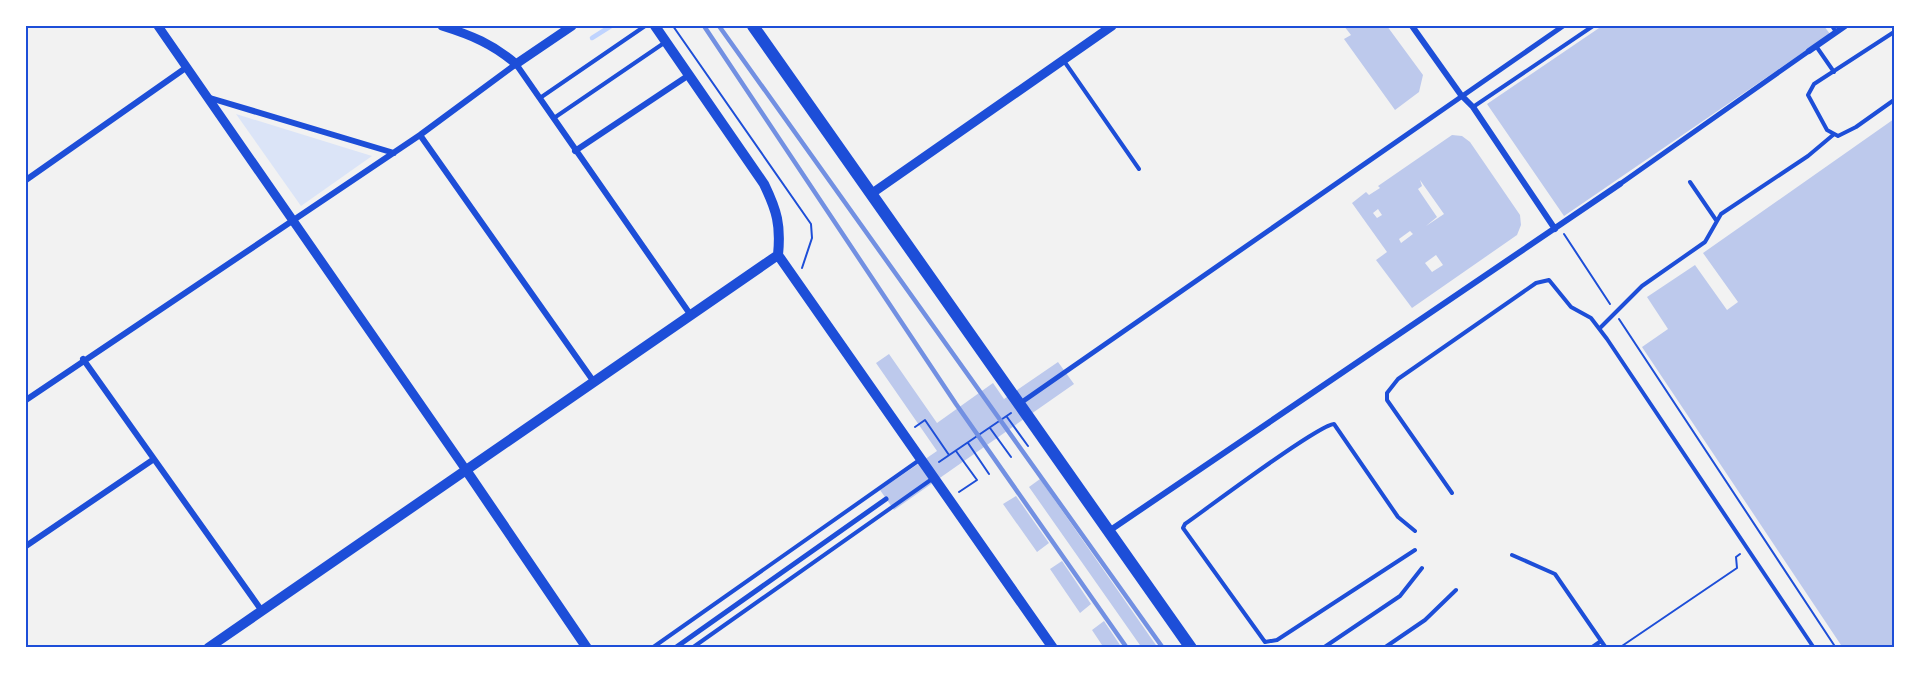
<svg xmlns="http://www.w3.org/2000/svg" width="1920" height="673" viewBox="0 0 1920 673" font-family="Arial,sans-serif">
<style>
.green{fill:#dbe4f7}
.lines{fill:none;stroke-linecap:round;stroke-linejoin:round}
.stream{stroke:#bfd3fe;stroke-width:4.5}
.building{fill:#bdc9ec;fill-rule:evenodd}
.path{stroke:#1d4ed8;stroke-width:2}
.service{stroke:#1d4ed8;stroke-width:4}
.pedestrian{stroke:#1d4ed8;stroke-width:5}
.minor{stroke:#1d4ed8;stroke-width:6}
.tertiary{stroke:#1d4ed8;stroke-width:9}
.secondary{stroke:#1d4ed8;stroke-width:10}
.primary{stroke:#1d4ed8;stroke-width:12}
.rail{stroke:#7290e2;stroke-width:4.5}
.neatline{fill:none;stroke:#1d4ed8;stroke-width:2}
</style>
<rect width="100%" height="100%" fill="#f2f2f2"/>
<path class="green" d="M236,114L372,156L301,206Z"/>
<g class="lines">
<path class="stream" d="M592,38L611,26"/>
</g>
<path class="building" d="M1344,26H1387L1423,75L1419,92L1395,110L1344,39L1351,35Z
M1602,26H1824L1830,34L1564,216L1487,104Z
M1894,119V648H1843L1642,347L1668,329L1647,297L1695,265L1727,310L1738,302L1703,253Z
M1452,135L1462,136L1470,142L1520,215L1521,225L1517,235L1412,308L1376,260L1387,252L1352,203L1366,192L1369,195L1380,188L1378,186ZM1420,180L1444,214L1426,226L1437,217L1418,189L1422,186ZM1378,209L1382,215L1377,218L1373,213ZM1410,231L1413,234L1401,243L1399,239ZM1436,255L1443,265L1432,272L1425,263Z
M889,354L937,423L993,383L1004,399L1058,362L1074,384L894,510L880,490L937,451L876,363Z
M1040,479L1158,648H1142L1029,487Z
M1016,496L1049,543L1037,552L1003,504Z
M1062,561L1091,604L1080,613L1050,569Z
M1104,621L1122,648H1104L1092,630Z"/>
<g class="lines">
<path class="path" d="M673,26L811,224L812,238L802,268
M1564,234L1610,304
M1619,319L1836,648
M1007,417L1028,446
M915,427L925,420L949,455
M990,428L1011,457
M968,443L989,474
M956,451L977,480L959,492
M939,462L1011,413
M1619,648L1737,568L1736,557L1740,554"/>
<path class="service" d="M1832,26L1836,32
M1894,32L1814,84L1808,95L1827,130L1838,136L1856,127L1894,100
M1816,46L1834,72
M1064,61L1139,169
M540,98L645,26
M1473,107L1593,26
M554,118L664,43
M1690,182L1716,220
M1600,328L1642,286L1705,242L1721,214L1808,156L1833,135
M1452,493L1387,400V393L1398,379L1536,283L1549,280L1571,307L1591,318L1607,339L1814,648
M1415,550L1277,640L1265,642L1183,528L1185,524C1208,508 1316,426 1334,424L1398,517L1415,531
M1512,555L1555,574L1606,648
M652,648L918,461
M692,648L932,479
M1323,648L1400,596L1422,568
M1384,648L1425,620L1456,590
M1591,648L1601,641"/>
<path class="pedestrian" d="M1620,184L1809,51
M1019,404L1563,26
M675,648L886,499"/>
<path class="minor" d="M1412,26L1461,95L1473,107L1555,229
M1809,51L1845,26
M210,98L394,153
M420,135L594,382
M575,151L689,75
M26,180L187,67
M83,359L262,611
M26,400L420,135L516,64L690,314
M1109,531L1620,184
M26,546L154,459"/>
<path class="tertiary" d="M158,26L466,470
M442,26C471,35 493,44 516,64L572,26
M871,194L1112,26"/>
<path class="secondary" d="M655,26L764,184C777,211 781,225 778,255L1053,648
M466,470L587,648
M208,648L778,255"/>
<path class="primary" d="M753,26L1191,648"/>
<path class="rail" d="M704,26L956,404L1127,648
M719,26L1163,648"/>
</g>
<rect width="1920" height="673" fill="none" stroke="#ffffff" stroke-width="54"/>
<rect x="27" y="27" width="1866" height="619" class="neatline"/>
</svg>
